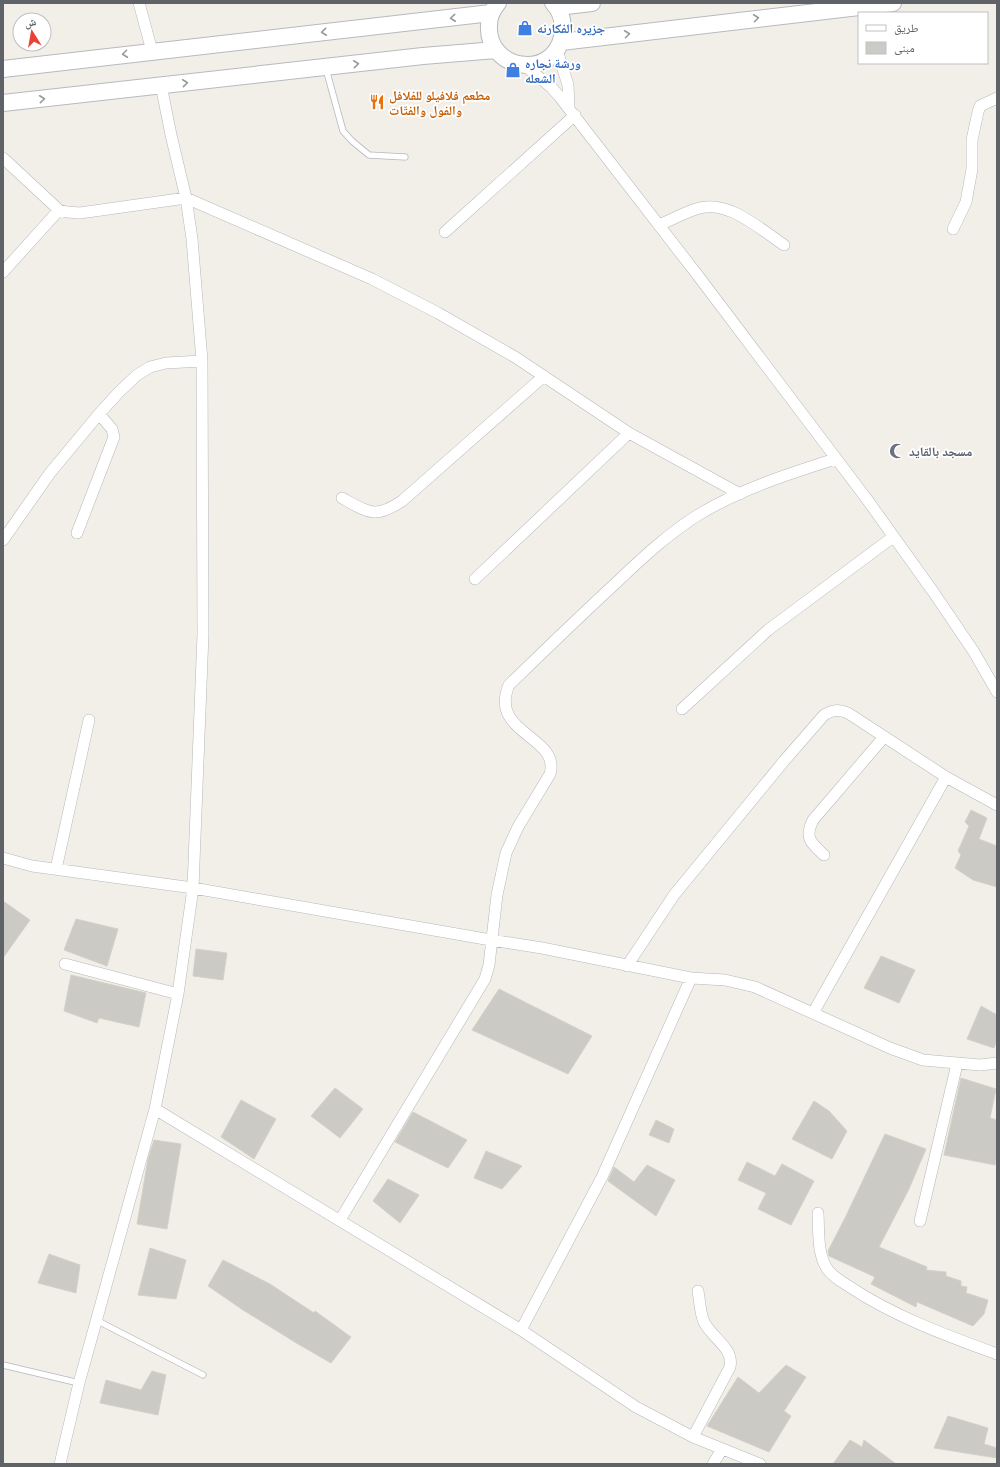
<svg xmlns="http://www.w3.org/2000/svg" width="1000" height="1467" viewBox="0 0 1000 1467" font-family="'Golos Text','Noto Naskh Arabic',sans-serif">
<style>
.building{fill:#cccac5;stroke:#d6d1c6}
.lines{fill:none;stroke-linecap:round;stroke-linejoin:round}
.service-casing{stroke:#b5b8bc;stroke-width:7}
.minor-casing{stroke:#b5b8bc;stroke-width:12}
.secondary-casing{stroke:#b6babf;stroke-width:18}
.service{stroke:#fff;stroke-width:5.5}
.minor{stroke:#fff;stroke-width:11}
.secondary{stroke:#fff;stroke-width:16}
.oneway{stroke:#979a9d}
.labels{text-anchor:middle;dominant-baseline:central;stroke-width:3.5;stroke-linejoin:round;paint-order:stroke}
.shop-label{font-size:13px;font-weight:bold;fill:#366cbe;stroke:#fff;text-anchor:start}
.food-label{font-size:13px;font-weight:bold;fill:#c56008;stroke:#fff;text-anchor:start}
.worship-label{font-size:13px;font-weight:bold;fill:#5b616d;stroke:#fff;text-anchor:start}
</style>
<rect width="100%" height="100%" fill="#f1efe8"/>
<path class="building" d="M971,810L987,818L979,839L997,846V887L973,880L955,868L961,855L958,851L969,826L965,822Z
M3,901L30,920L3,958Z
M76,919L118,929L107,966L64,950Z
M196,949L227,953L223,980L193,976Z
M881,956L915,970L899,1003L864,988Z
M71,975L146,993L139,1027L99,1018L97,1023L64,1011Z
M499,989L592,1036L568,1074L472,1030Z
M981,1006L997,1015V1040L994,1048L967,1039Z
M961,1078L996,1089L990,1118L997,1120V1154L995,1165L944,1155Z
M335,1088L363,1109L340,1138L311,1116Z
M241,1100L276,1119L254,1159L221,1137Z
M814,1101L829,1111L847,1131L832,1159L792,1139Z
M413,1112L467,1140L448,1168L395,1142Z
M656,1120L674,1129L669,1143L649,1135Z
M885,1134L926,1149L909,1189L879,1247L927,1267L926,1270L946,1272V1276L961,1281V1286L967,1287L966,1293L988,1300L984,1314L973,1326L917,1302L916,1307L871,1284L875,1277L829,1256L828,1251L845,1218Z
M154,1140L181,1144L167,1229L137,1224L148,1159Z
M486,1151L522,1166L502,1189L474,1178Z
M747,1162L775,1176L782,1164L814,1181L791,1225L758,1209L766,1193L738,1180Z
M647,1165L675,1180L656,1216L608,1181L614,1167L634,1182Z
M388,1179L419,1195L400,1223L373,1201Z
M150,1248L186,1260L176,1299L138,1295Z
M49,1254L80,1265L76,1293L38,1283Z
M223,1260L270,1284L314,1313L315,1311L351,1337L331,1363L298,1344L243,1310L208,1286Z
M786,1365L806,1377L784,1411L791,1416L769,1452L707,1426L738,1377L759,1393Z
M152,1371L166,1375L158,1415L100,1403L106,1380L141,1390Z
M948,1416L988,1428L984,1444L997,1448V1458L934,1448Z
M850,1440L862,1447L864,1440L896,1464H833Z"/>
<g class="lines">
<g class="service-casing">
<path id="service" d="M326,69L343,131L352,141L369,155L405,157
M96,1320L203,1375
M3,1365L79,1383"/>
</g>
<g class="minor-casing">
<path id="minor" d="M139,3L152,51
M557,50L568,85L569,108
M525,66L551,87L559,96L699,277L866,498L934,593L974,652L997,692
M3,158L59,210L67,212L80,213L186,198L372,279L438,313L515,357L629,433L740,494
M659,225C671,220 684,213 696,209C727,198 760,229 784,245
M953,229L966,202L972,169V140L978,112L980,106L997,98
M445,232L575,115
M3,272L59,210
M342,498C369,513 375,519 402,501L544,376
M77,533L114,437L112,429L99,414
M3,540L50,473L99,414L119,392L137,375L150,367L166,363L202,361
M475,579L629,433
M682,709L768,630L893,537
M824,855C811,843 804,838 813,820L884,737
M3,858L32,866L193,888L491,940L542,948L691,978L725,980L755,987L890,1048L923,1060L980,1065L997,1063
M56,869L89,720
M65,964L178,994
M627,966L674,895L784,761L824,715C833,710 838,709 848,713L946,777L997,805
M813,1013L946,777
M155,1109L521,1330L636,1407L693,1437L760,1464
M818,1213C819,1231 817,1255 828,1270C833,1277 842,1282 850,1287C893,1316 948,1336 997,1354
M340,1220L485,979L489,965L497,895L506,853L518,827L550,774C561,736 488,734 509,685C545,650 580,616 617,582C642,558 668,534 698,515C741,489 788,474 835,459
M920,1221L957,1064
M521,1330L602,1177L691,978
M693,1437L730,1367C734,1348 712,1338 704,1322C700,1313 700,1302 698,1291
M60,1464L79,1383L155,1109L178,994L193,888L203,634L202,361L192,239L186,198L171,135L161,85
M713,1464L722,1449"/>
</g>
<g class="secondary-casing">
<path id="secondary" d="M498,3C493,9 489,17 489,25C486,70 552,81 562,37C564,25 562,12 553,3
M557,7L592,3
M561,42L893,3
M3,69L491,13
M3,103L423,56L496,50"/>
</g>
<use href="#service" class="service"/>
<use href="#minor" class="minor"/>
<use href="#secondary" class="secondary"/>
</g>
<defs><path id="oneway-chevron" d="M-2-3.5L2.5 0L-2 3.5" fill="none" stroke-width="1.6" stroke-linecap="round" stroke-linejoin="round"/></defs>
<g class="oneway">
<use href="#oneway-chevron" transform="translate(453 18) rotate(174)"/>
<use href="#oneway-chevron" transform="translate(756 18) rotate(-7)"/>
<use href="#oneway-chevron" transform="translate(324 32) rotate(174)"/>
<use href="#oneway-chevron" transform="translate(627 34) rotate(-7)"/>
<use href="#oneway-chevron" transform="translate(125 54) rotate(173)"/>
<use href="#oneway-chevron" transform="translate(356 64) rotate(-6)"/>
<use href="#oneway-chevron" transform="translate(185 83) rotate(-6)"/>
<use href="#oneway-chevron" transform="translate(42 99) rotate(-6)"/>
</g>
<defs>
<g id="shop-bare" transform="scale(1.2)"><path d="M-5-2.5h2.3a2.7 3.5 0 0 1 5.4 0H5L5.5 6h-11ZM-1.5-2.5h3a1.5 2.3 0 0 0-3 0Z" fill="#3f7fe0" stroke="#fff" stroke-width="2.5" paint-order="stroke"/></g>
<g id="restaurant-bare" transform="scale(1.2)"><path d="M-5-6h1v4h1v-4h1v4h1v-4h1v5L-1.5 .5V6h-2V.5L-5-1ZM5-6V6H3V1.5H1.5Q1.5-4 5-6Z" fill="#e8710a" stroke="#fff" stroke-width="2.5" paint-order="stroke"/></g>
<g id="mosque-bare" transform="scale(1.2)"><path d="M3.5-4.9A6 6 0 1 0 3.5 4.9A5 5 0 1 1 3.5-4.9Z" fill="#6b7280" stroke="#fff" stroke-width="2.5" paint-order="stroke"/></g>
</defs>
<g fill-rule="evenodd">
<use href="#shop-bare" x="525" y="28"/>
<use href="#shop-bare" x="513" y="70"/>
<use href="#restaurant-bare" x="377" y="102"/>
<use href="#mosque-bare" x="897" y="451"/>
</g>
<g class="labels">
<g class="shop-label">
<text x="537" y="28">جزيره الفكارنه</text>
<text x="525" y="63">ورشة نجاره<tspan x="525" dy="15">الشعله</tspan></text>
</g>
<g class="food-label">
<text x="389" y="95">مطعم فلافيلو للفلافل<tspan x="389" dy="15">والفول والفتّات</tspan></text>
</g>
<g class="worship-label">
<text x="909" y="451">مسجد بالقايد</text>
</g>
</g>
<rect width="1000" height="1467" fill="none" stroke="#5f6368" stroke-width="8"/>
<rect x="858" y="12" width="130" height="52" fill="#ffffff" stroke="#bfc1c3"/>
<rect x="866" y="25" width="20" height="6" fill="#ffffff" stroke="#bfc1c3"/>
<text x="894" y="32" font-size="12" fill="#5f6368">طريق</text>
<rect x="866" y="42" width="20" height="12" fill="#cccac5" stroke="#bfc1c3"/>
<text x="894" y="52" font-size="12" fill="#5f6368">مبنى</text>
<g transform="translate(32 32) rotate(349)"><circle r="19" fill="#ffffff" stroke="#bfc1c3"/>
<path d="M0-3L7 15L0 10L-7 15Z" fill="#ea4335"/>
<text y="-6" font-size="11" font-weight="bold" text-anchor="middle" fill="#5f6368">ش</text>
</g>
</svg>
